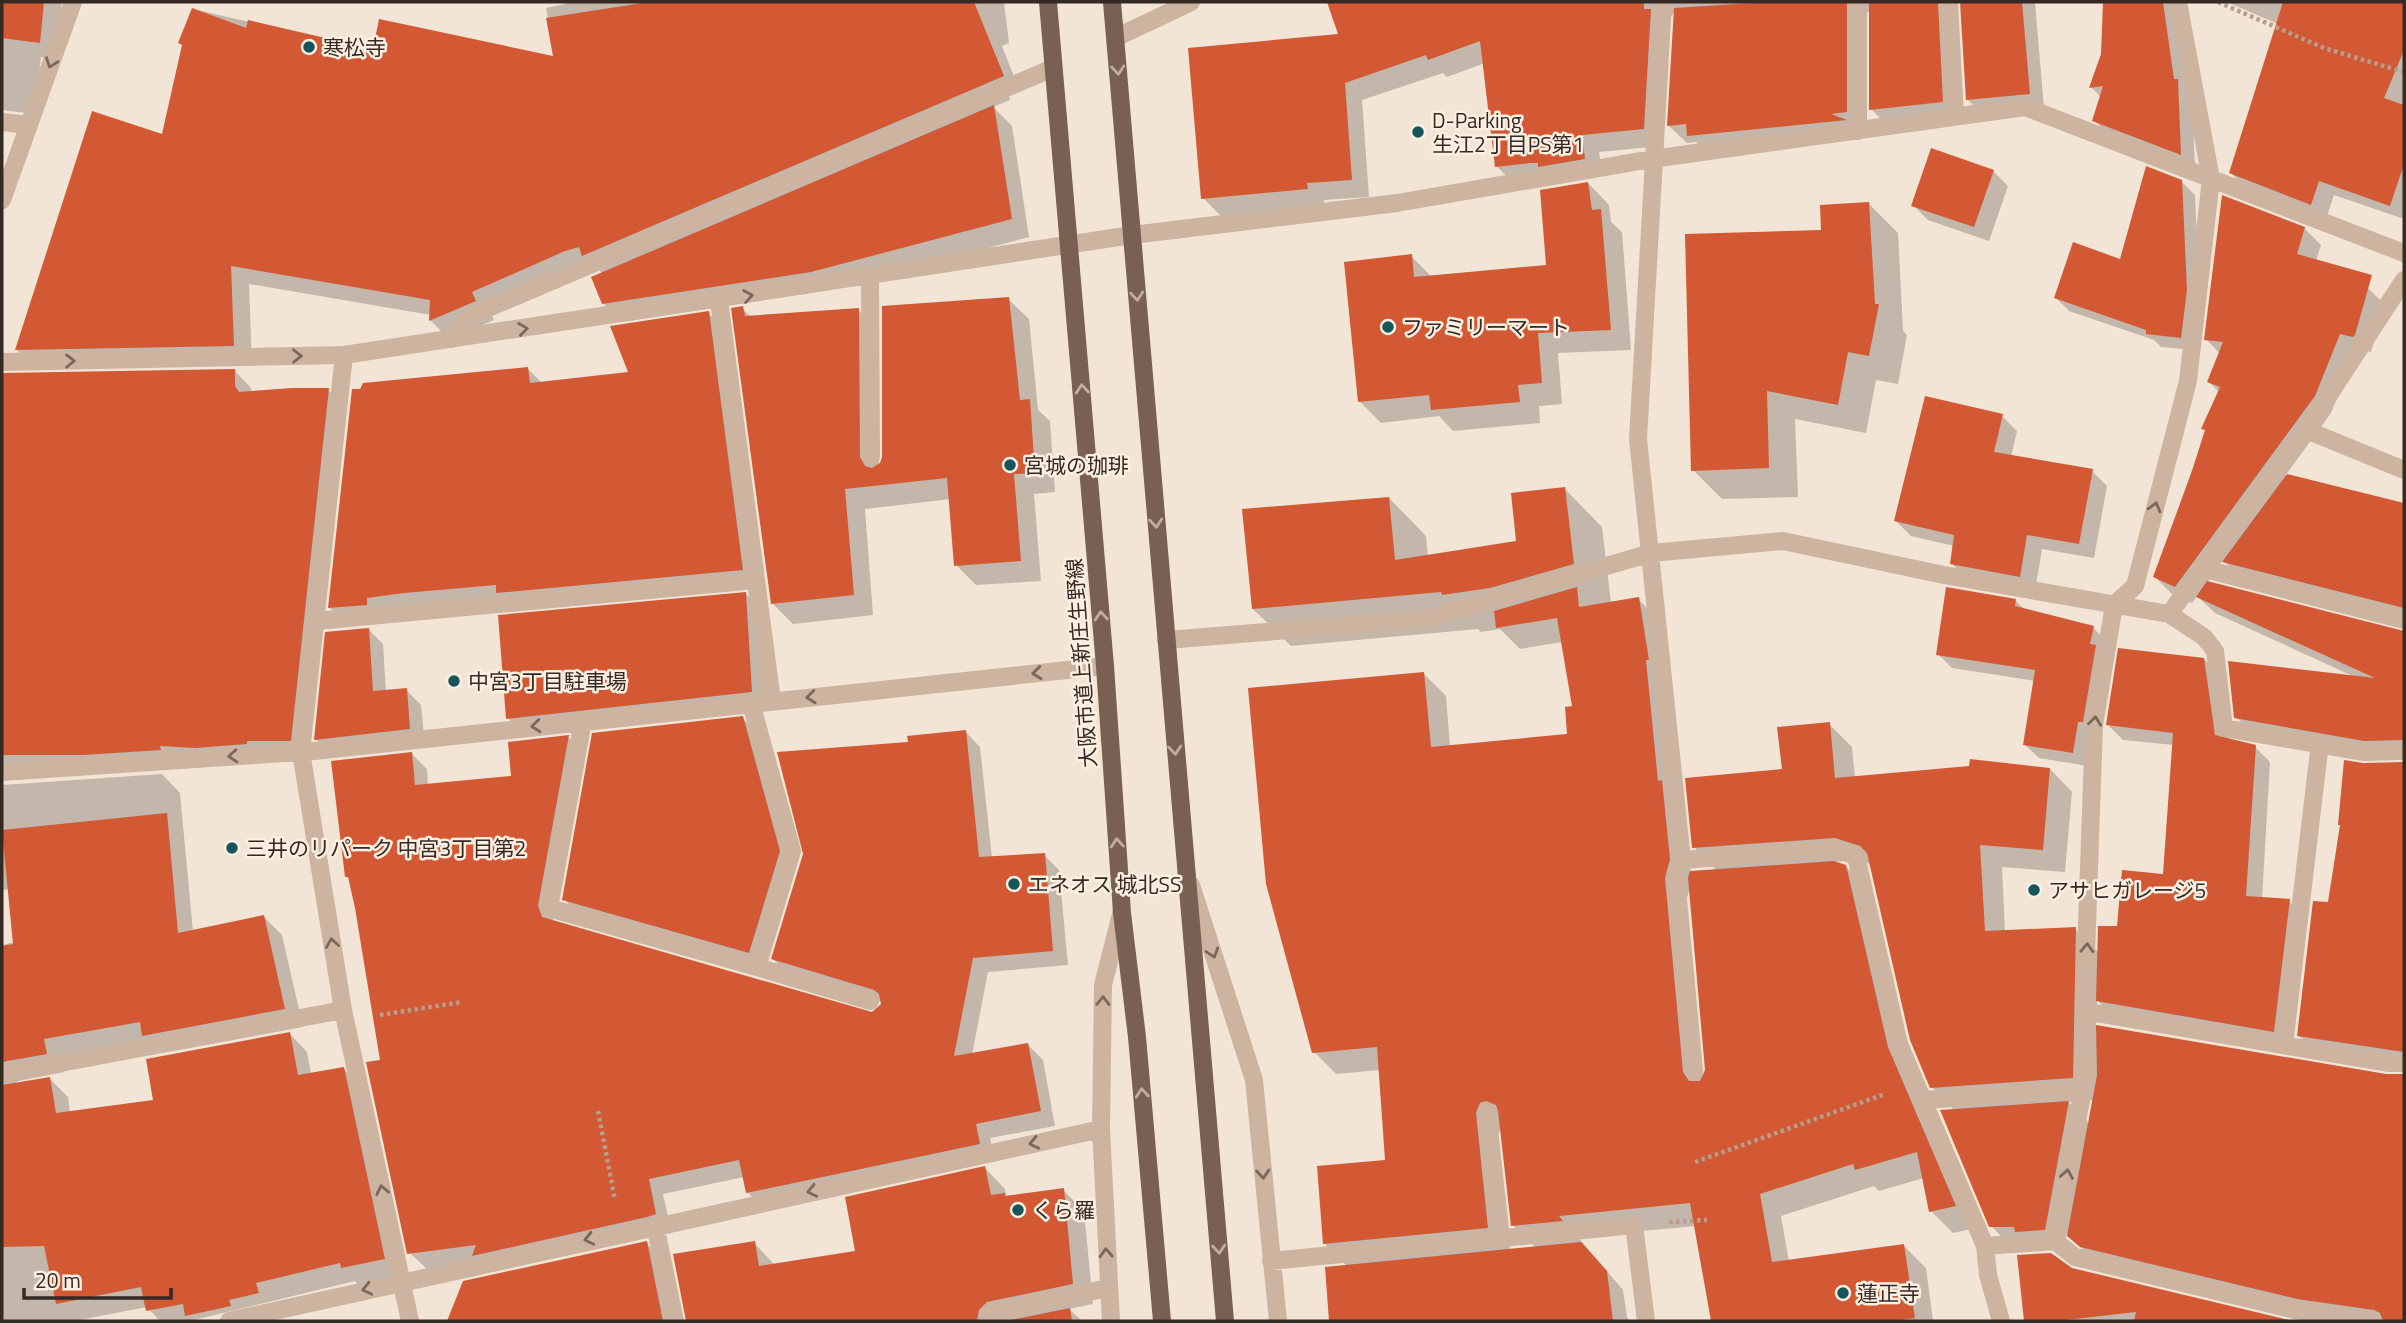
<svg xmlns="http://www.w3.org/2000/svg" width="2406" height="1323" viewBox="0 0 2406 1323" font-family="'Titillium Web','Noto Sans JP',sans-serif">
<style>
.shadow{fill:#0003;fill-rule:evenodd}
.building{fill:#d25934}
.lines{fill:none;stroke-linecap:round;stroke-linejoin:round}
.path{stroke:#b79d8b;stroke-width:4.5;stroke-dasharray:3.5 3.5;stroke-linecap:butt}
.minor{stroke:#ccb4a0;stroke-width:18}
.major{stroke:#786053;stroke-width:18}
.oneway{stroke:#79685c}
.oneway2{stroke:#c0afa1}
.poi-dot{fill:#16565a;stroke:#fbefe1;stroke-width:2.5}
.labels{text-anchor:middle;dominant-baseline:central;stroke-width:5;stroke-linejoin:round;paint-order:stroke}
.poi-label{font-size:21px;fill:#352924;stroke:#fbefe1;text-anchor:start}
.street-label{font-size:21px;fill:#352924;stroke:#fbefe1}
</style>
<rect width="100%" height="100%" fill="#f3e5d5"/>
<path class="shadow" d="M2,2H62L55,58L41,57L34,114L2,110Z
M575,2H1004L1009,43L1002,46L1017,84L1007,88L1010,100L993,107L1012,126L1029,237L830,290L622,322L603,303V274L595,266L490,311L494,320L449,339L431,321V315L249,284L252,364L35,368L17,350L164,136L193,9L374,51L555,58L546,8Z
M1329,2H1955L1960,119L1889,127L1871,109V10L1866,13L1864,129L1706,153L1696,142L1687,143L1669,126L1676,10L1669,20L1661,146L1599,152L1602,176L1514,183L1496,166L1485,63L1447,77L1443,73L1362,100L1369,197L1324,200V206L1221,216L1203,198L1340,36Z
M1962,2L2035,3L2044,108L1982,114L1967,99Z
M2105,2H2175L2192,96L2195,168L2109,135L2094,120L2101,97L2091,87L2103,54Z
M2227,2H2404V219L2334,195L2326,219L2246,188L2231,173L2278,24Z
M1993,171L2008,186L1989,241L1928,220L1913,205Z
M2181,181L2195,195L2200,304L2195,350L2161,347L2154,340L2069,311L2056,298L2121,261Z
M1588,183L1609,205L1611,222L1622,232L1631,350L1558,353L1562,404L1539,406L1540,423L1453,431L1439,416L1381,423L1360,402L1411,256L1432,277L1548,267Z
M1869,204L1898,233L1903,331L1907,335L1898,384L1876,380L1866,433L1795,419L1798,497L1722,499L1693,470L1823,232Z
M2304,228L2321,245L2316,261L2368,288L2385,305L2371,352L2357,349L2331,413L2285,476L2404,504V620L2241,578L2223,560L2207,583L2404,632V756L2253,734L2236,717L2355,677L2215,613L2197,596L2192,603L2172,594L2155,577L2219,392L2209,382L2220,354L2206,339Z
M1008,299L1029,319L1038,410L1050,421L1055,492L1034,494L1041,581L976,585L956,565L951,499L865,509L873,615L793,624L772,603L742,308L752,318L858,310L879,330V470Z
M708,313L726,330L760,587L347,625L330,608L528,369L542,383L631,373Z
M234,370L251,388L252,393L328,390L345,408L308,758L2,771V375Z
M2002,416L2017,431L2011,457L2092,471L2107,486L2094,558L2042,549L2035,591L1967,579L1952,564L1954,546L1911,536L1896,521Z
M1565,489L1602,527L1611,603L1638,599L1660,621L1691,873L1717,871L1694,847L1783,771L1829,724L1852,747L1855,778L2050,769L2072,792L2065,872L2002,867L2005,932L2075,929L2099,953L2165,876L2174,745L2123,740L2107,724L2204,659L2219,675L2228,740L2255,747L2270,762L2262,899L2289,901L2304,916L2289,1046L2113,1016L2097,1000L2096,1026L2386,1076H2404V1321H2361L2086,1253L2067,1233L2064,1248L2010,1245L1991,1226L1955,1111L1932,1087L1870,864L1859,860L1832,862L1845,866L1868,889L1909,1070L1976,1228L1953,1233L1931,1211L1924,1178L1879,1191L1874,1186L1781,1216L1789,1262L1904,1246L1926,1268L1933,1321H1713L1696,1226L1578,1237L1623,1290L1627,1317L1630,1321H1332L1327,1269L1348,1267L1325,1244L1386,1162L1380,1070L1336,1074L1314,1052L1424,674L1446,696L1450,747L1569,735L1574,708L1563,642L1520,649L1500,629L1481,632L1478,629L1291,646L1253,609L1389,498L1426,536L1428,557L1518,543ZM1690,888L1707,1070L1703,1079L1686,901ZM2094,1100L2090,1124L2068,1102ZM1502,1126L1513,1225L1536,1248L1510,1250L1497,1136Z
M746,594L764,613L770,710L527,737L508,718Z
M2016,601L2026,611L2093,628L2107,641L2087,766L2039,758L2025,745L2035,681L1952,668L1938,654Z
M368,629L383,644L386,692L406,690L421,705L425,744L331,754L316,739Z
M742,718L759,734L796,868L765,968L580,916L564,899Z
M965,731L980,747L992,858L1044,855L1059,870L1068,965L988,972L972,1055L1028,1045L1043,1060L1055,1126L990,1138L995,1159L763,1207L747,1192L744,1177L663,1194L671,1229L427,1269L411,1254L368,1064L382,1061L351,880L347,877L412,754L427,769L428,786L513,778L568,737L583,752L553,922L872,1014L884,1003L788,974L773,959L910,744Z
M2404,764V1065L2315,1052L2298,1035L2330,904L2342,827L2339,825L2363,765Z
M162,774L180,793L193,932L264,917L282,935L303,1027L162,1053L150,1041L62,1057L64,1072L18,1081L12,1085L49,1078L68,1097L70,1113L155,1102L289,1033L307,1052L311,1074L343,1068L361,1087L402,1278L361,1288L355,1281L190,1321H160L147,1307L74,1321H2V945L15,942L10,889L2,890V785Z
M985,1168L1005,1189L1007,1198L1063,1190L1084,1211L1093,1304L1069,1309L1082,1321H687L754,1243L775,1265L857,1252Z
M646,1243L667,1263L679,1321H449L464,1283Z
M2019,1257L2072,1270L2286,1321H2026Z"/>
<path class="building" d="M2,2H44L40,43L2,38Z
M649,2H974L1004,76L582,256L579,247L565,251L472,292L476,301L429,321L430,300L231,266L234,346L15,350L92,111L162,134L182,45L178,43L192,8L246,28L248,20L373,49L379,19L553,56L546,18Z
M1327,2H1644V9H1651L1644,129L1582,135L1585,159L1538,167V163H1530L1495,167L1480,41L1428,60L1426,55L1345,83L1352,180L1307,183L1308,189L1201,199L1188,48L1338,34Z
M1768,2H1847V112L1831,114L1847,120L1687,136L1686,124L1667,126L1674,8Z
M1869,2H1938L1943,102L1869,110Z
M1960,2H2022L2030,94L1966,100Z
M2103,2H2163L2174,79H2178L2181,155L2092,121L2103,86L2089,88L2101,54Z
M2283,2H2404V50L2384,98L2404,105V164L2390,206L2319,181L2311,205L2229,173Z
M994,105L1012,219L811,272L602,304L591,277Z
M1931,148L1994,170L1974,227L1911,206Z
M2146,166L2182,180L2187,290L2181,338L2146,334V330L2054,298L2073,242L2120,259Z
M1588,182L1592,210L1601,209L1611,330L1538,333L1542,383L1518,385L1520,402L1431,410L1429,395L1358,402L1344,262L1412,254L1414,277L1546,265L1540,190Z
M2222,195L2305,227L2297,254L2372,275L2355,335L2353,337L2340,334L2315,396L2175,587L2153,577L2192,471L2205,430L2201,429L2220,387L2207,382L2223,342L2204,340Z
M1869,202L1875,304H1879L1869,356L1848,352L1838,405L1767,391L1769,468L1691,471L1685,234L1821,230L1820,205Z
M1009,297L1020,400L1030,399L1035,473L1014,474L1021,561L954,566L947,478L845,489L854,595L771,604L731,308L743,306L745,316L859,308L860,457L865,466L872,468L880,463L882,457V306Z
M709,311L743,570L496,593V585L404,593L367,598V605L328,608L352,389H360L363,383L528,367L530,383L628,372L610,326Z
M235,369V386L239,392L292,388H329L291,741H247V744L196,748L160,746L161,750L83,755H2V373Z
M1925,396L2003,414L1994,452L2093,469L2079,544L2027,535L2020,577L1950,564L1954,535L1894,521Z
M2287,474L2404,503V608L2222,562Z
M1565,487L1574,564L1490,588L1442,595L1441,592L1252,609L1242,509L1389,497L1395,560L1516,541L1511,493Z
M2207,581L2404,631V740L2364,741L2234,718L2228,661L2375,678L2196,597Z
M1577,587L1579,607L1639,597L1649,660H1646L1658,781L1662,780L1670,859L1665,878L1683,1072L1689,1081H1700L1705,1070L1688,878L1690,871L1834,861L1846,865L1888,1047L1956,1206L1929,1212L1917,1152L1855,1170L1853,1164L1760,1194L1772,1262L1904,1244L1915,1318L1893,1321H1711L1690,1203L1559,1216L1563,1221L1511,1226L1498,1111L1496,1105L1486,1101L1480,1103L1476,1113L1488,1228L1323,1244L1317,1166L1385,1160L1377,1047L1312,1053L1266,884L1248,688L1424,672L1431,747L1567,734L1565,707L1572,706L1557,618L1496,628L1494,611Z
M1946,587L2016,599L2015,606L2094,626L2090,644L2096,645L2083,722H2078L2073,753L2023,745L2035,670L1936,655Z
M746,592L752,692L506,719L498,615Z
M369,628L373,691L407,688L410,729L314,740L325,632Z
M2118,648L2204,658L2215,735L2256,745L2246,896L2290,899L2274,1032L2096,1001L2098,926H2117L2122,870L2163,874L2173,733L2106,725Z
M743,716L780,851L749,953L562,900L592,733Z
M1830,722L1835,778L1969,766L1970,759L2050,768L2043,850L1980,845L1985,931L2076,927L2073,1078L1930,1088L1910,1040L1867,853L1860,846L1835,838L1692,848L1685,778L1782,769L1777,727Z
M966,730L979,857L1045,853L1053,951L973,958L954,1056L1028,1043L1041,1111L976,1124L980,1144L746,1193L739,1160L649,1179L656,1214L647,1217L472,1256L476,1245L407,1254L366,1062L380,1060L355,908L348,877H345L331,761L412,752L415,785L511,776L508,742L569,735L538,906L542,917L872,1012L881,1004L879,994L874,990L771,959L803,854L777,752L908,742L907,736Z
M2344,760L2363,763L2404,762V1052L2297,1036L2313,901L2328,902L2340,825H2338Z
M167,813L178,933L264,915L285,1009L142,1036L140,1022L44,1039L47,1054L2,1062V946L13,944L2,830Z
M2096,1025L2386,1074H2404V1321H2383L2380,1313L2374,1310L2297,1299L2080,1247L2067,1236L2097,1075Z
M290,1032L298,1075L344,1067L385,1259L341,1268L340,1263L256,1283L259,1293L229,1300L231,1306L185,1316L183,1304L146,1311L141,1287L56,1304L44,1246L2,1247V1085L50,1077L56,1113L153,1100L146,1059Z
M2069,1101L2045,1230L2015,1232L2014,1227H1989L1940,1110Z
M985,1166L991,1195L1005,1193V1196L1064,1188L1073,1284L987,1302L979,1310L977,1321H686L673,1254L755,1241L759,1266L855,1251L845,1197Z
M647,1241L663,1321H447L463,1281Z
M1581,1242L1607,1271L1613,1321H1329L1325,1267Z
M2051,1253L2072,1268L2293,1321H2134L2136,1312L2057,1321H2024L2017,1255Z
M1070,1308L1072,1321H1006Z"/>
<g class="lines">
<path class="path" d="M2218,2L2324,48L2404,72
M380,1015L462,1002
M598,1111L615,1200
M1695,1162L1885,1094
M1669,1222L1707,1220"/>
<path class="minor" d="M1663,2L1638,439L1682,860L1836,849L1856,856L1899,1044L1985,1246L1988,1275L2001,1321
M1858,2V131
M1949,2L1955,117
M1115,38L1191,2
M2,122L28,125
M2,200L73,2
M870,277L871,457
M719,300L772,701
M452,339L472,315L1053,68
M344,355L301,752L343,1010L410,1321
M2,362L344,355L1132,235L1397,203L1652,159L2025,107L2404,253
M2306,430L2404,470
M2201,568L2404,620
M2169,614L2204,637L2215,651L2224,728L2363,752L2404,751
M316,621L756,580
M1166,640L1425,619L1651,553L1783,541L1944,575L2169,614L2306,430L2404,280
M583,721L549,908L757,967L792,851L751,703
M2,772L314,751L1105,666
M1682,860L1676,877L1694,1071
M1191,885L1254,1080L1278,1321
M757,967L870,1001
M2084,1011L2388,1063H2404
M2284,1045L2320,743
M2,1074L343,1010
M1924,1100L2083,1089
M1487,1112L1501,1238
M655,1225L675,1321
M2055,1241L2086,1073L2084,1011L2094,725L2114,605L2135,586L2188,381L2211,179L2178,2
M1985,1246L2055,1241L2075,1257L2295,1310L2372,1321
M1271,1261L1634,1225L1646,1321
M229,1321L1101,1129
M988,1321L990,1313L1108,1288
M1111,1321L1101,1129L1103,985L1121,914"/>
<path class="major" d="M1048,2L1105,666L1122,913L1137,1037L1162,1321
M1112,2L1225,1321"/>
</g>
<defs><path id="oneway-chevron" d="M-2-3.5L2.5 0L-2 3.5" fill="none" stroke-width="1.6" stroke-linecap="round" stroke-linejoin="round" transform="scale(1.75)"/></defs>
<g class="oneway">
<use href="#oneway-chevron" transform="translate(51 63) rotate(110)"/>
<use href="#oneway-chevron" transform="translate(748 296) rotate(-9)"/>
<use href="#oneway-chevron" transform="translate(523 329) rotate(-8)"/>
<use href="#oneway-chevron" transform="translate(297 356) rotate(-1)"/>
<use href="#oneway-chevron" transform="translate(70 361) rotate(-1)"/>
<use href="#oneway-chevron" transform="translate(2155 507) rotate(-75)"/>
<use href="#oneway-chevron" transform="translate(1037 673) rotate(174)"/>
<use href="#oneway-chevron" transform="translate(811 697) rotate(174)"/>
<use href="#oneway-chevron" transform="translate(2095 721) rotate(-83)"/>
<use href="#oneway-chevron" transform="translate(536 726) rotate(174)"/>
<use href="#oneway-chevron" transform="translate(233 756) rotate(176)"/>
<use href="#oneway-chevron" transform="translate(332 943) rotate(-99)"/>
<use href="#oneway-chevron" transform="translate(2087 948) rotate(-88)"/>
<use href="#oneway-chevron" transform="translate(1213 953) rotate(72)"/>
<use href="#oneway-chevron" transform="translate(1103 1001) rotate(-89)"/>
<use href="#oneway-chevron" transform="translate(1034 1143) rotate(168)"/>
<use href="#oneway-chevron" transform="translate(1263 1174) rotate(85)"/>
<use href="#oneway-chevron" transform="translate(2067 1174) rotate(-80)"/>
<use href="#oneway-chevron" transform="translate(382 1190) rotate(-102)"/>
<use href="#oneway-chevron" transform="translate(812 1191) rotate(168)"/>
<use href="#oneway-chevron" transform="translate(589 1239) rotate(167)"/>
<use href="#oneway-chevron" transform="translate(1106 1253) rotate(-93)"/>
<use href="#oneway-chevron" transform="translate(367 1289) rotate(167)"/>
</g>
<g class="oneway2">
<use href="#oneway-chevron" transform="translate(1118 70) rotate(85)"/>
<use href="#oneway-chevron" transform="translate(1137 296) rotate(85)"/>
<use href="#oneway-chevron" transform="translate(1082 389) rotate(-95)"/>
<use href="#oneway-chevron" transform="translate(1156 523) rotate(85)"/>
<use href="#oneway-chevron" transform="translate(1101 616) rotate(-95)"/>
<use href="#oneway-chevron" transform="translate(1175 750) rotate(85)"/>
<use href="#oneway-chevron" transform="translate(1117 843) rotate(-94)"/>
<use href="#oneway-chevron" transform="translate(1142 1093) rotate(-95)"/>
<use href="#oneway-chevron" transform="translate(1219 1249) rotate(85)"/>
</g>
<g class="poi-dot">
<circle cx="309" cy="47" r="7"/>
<circle cx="1418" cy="132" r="7"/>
<circle cx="1388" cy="327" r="7"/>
<circle cx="1010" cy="465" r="7"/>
<circle cx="454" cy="681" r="7"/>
<circle cx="232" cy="848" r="7"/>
<circle cx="1014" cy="884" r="7"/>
<circle cx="2034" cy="890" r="7"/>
<circle cx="1018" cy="1210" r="7"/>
<circle cx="1843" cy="1293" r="7"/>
</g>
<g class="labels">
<g class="poi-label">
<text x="323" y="47">寒松寺</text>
<text x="1432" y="120">D-Parking<tspan x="1432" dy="24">生江2丁目PS第1</tspan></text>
<text x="1402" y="327">ファミリーマート</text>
<text x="1024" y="465">宮城の珈琲</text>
<text x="468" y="681">中宮3丁目駐車場</text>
<text x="246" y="848">三井のリパーク 中宮3丁目第2</text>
<text x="1028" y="884">エネオス 城北SS</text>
<text x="2048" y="890">アサヒガレージ5</text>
<text x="1032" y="1210">くら羅</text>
<text x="1857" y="1293">蓮正寺</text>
</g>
<g class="street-label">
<text transform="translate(1081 663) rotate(-94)">大阪市道上新庄生野線</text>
</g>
</g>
<rect width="2406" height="1323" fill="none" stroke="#352924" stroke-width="7"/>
<path d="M24 1288v10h147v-10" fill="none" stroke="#352924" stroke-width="3.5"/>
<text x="35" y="1288" font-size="21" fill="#352924" stroke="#fbefe1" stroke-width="5" paint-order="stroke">20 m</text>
</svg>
